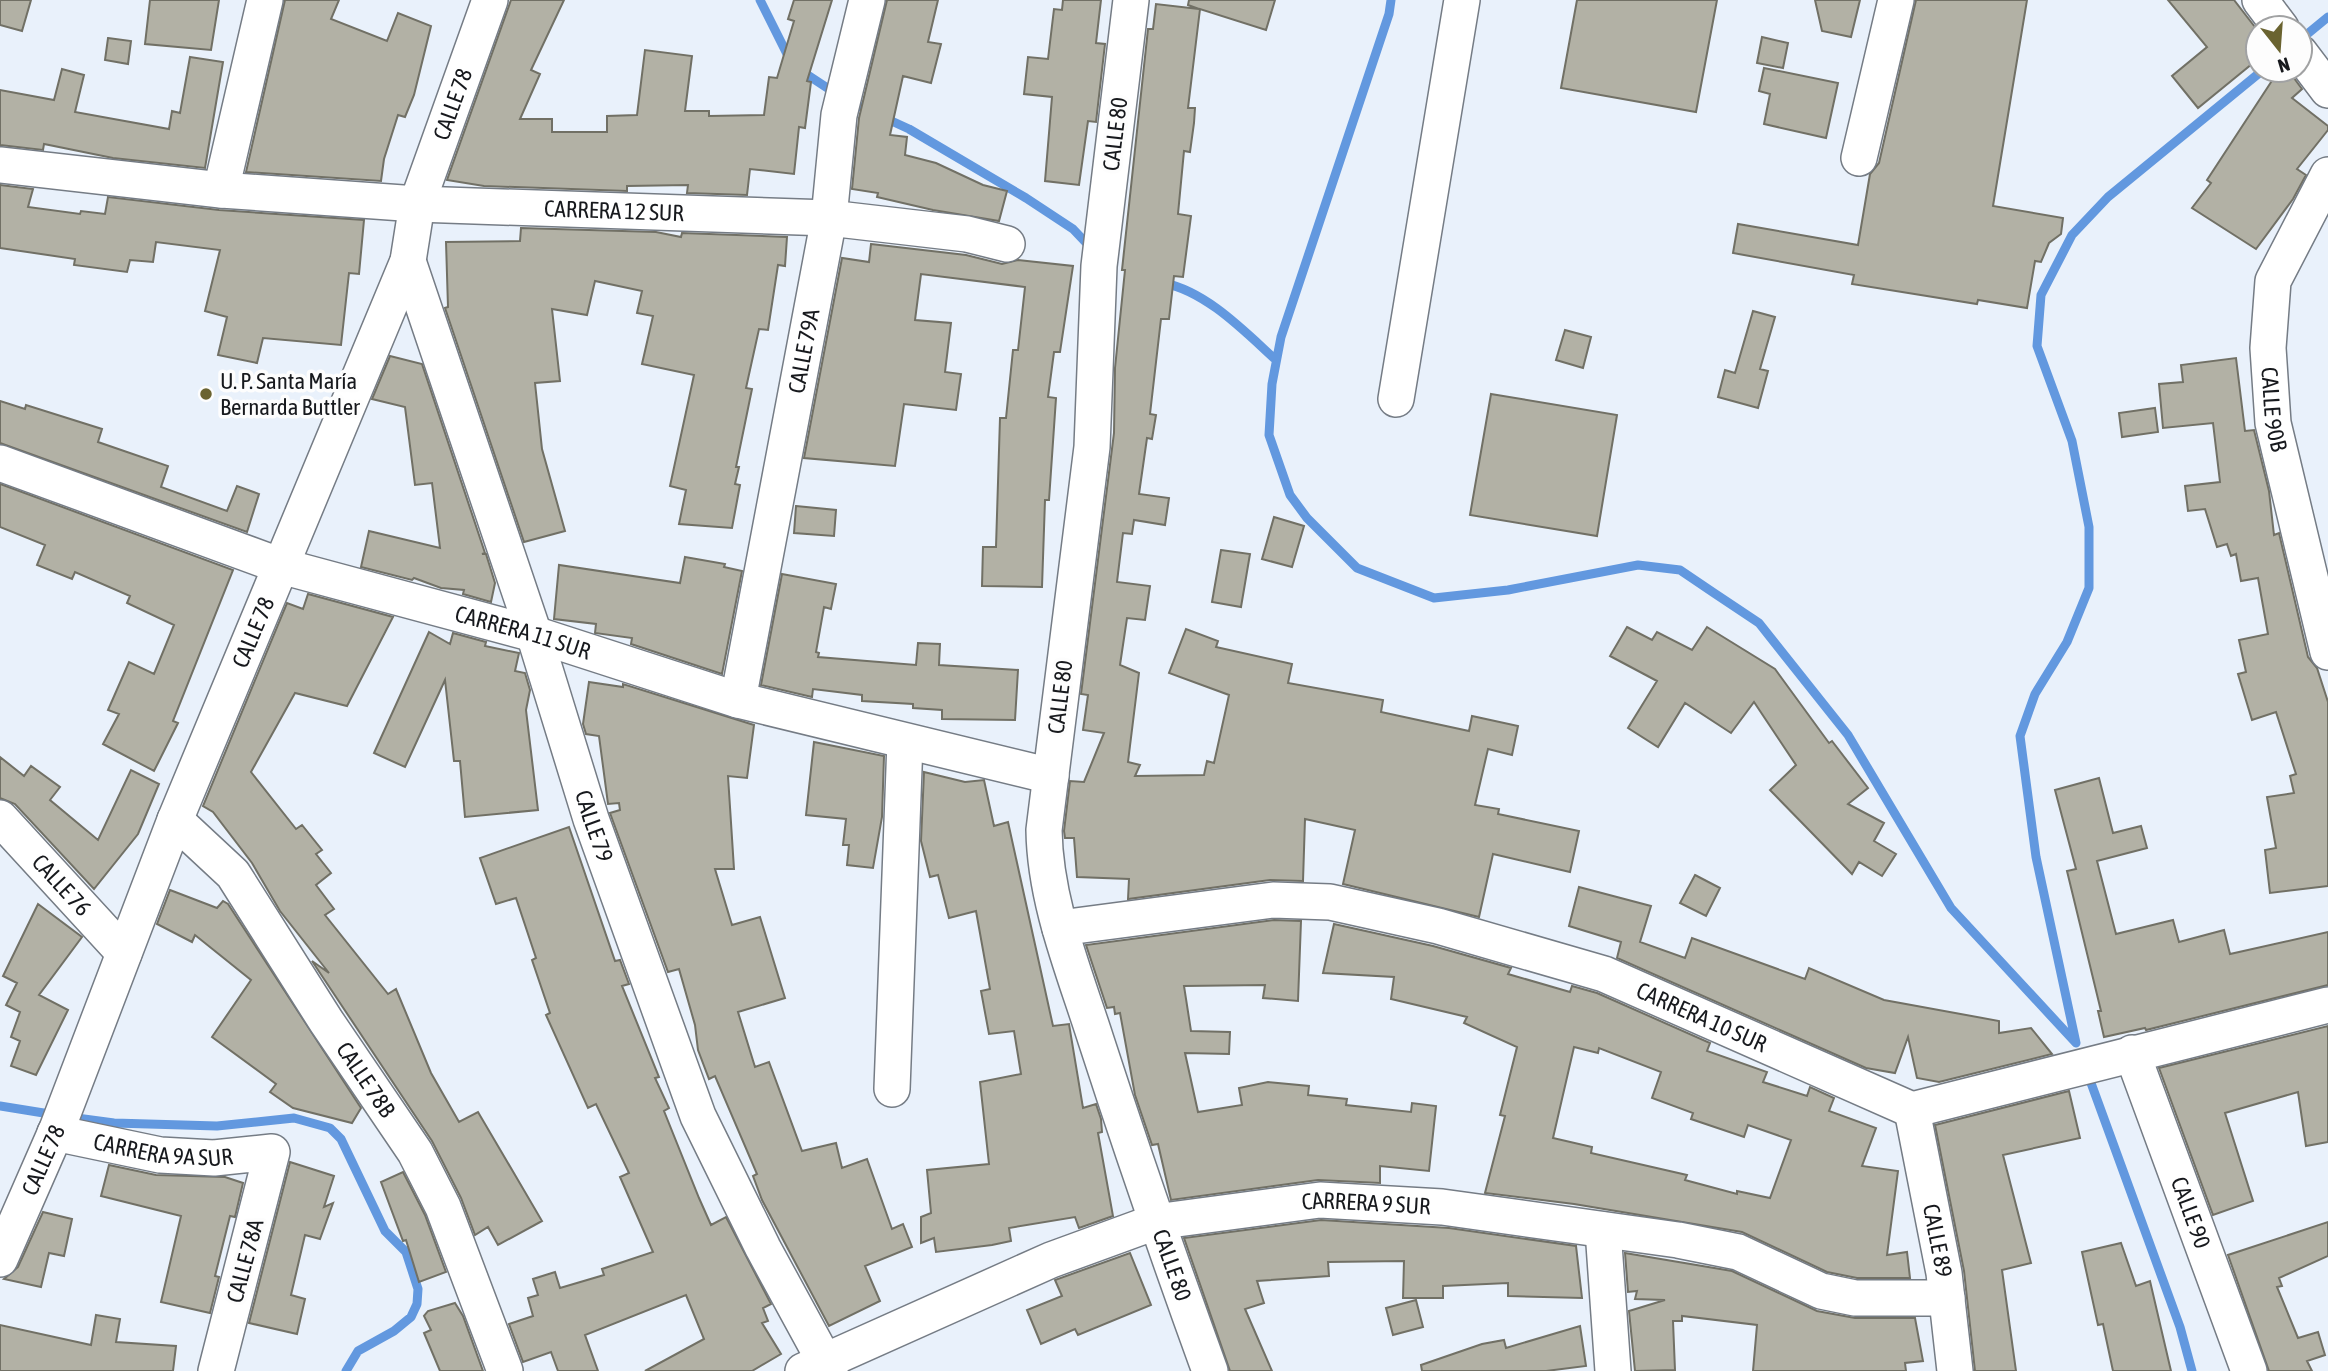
<svg xmlns="http://www.w3.org/2000/svg" width="2328" height="1371" viewBox="0 0 2328 1371" font-family="'Asap Condensed',sans-serif">
<style>
.lines{fill:none;stroke-linecap:round;stroke-linejoin:round}
.stream{stroke:#6298df;stroke-width:9}
.building{fill:#b2b1a5;stroke:#717065;stroke-width:2;fill-rule:evenodd}
.minor-casing{stroke:#757c85;stroke-width:38}
.minor{stroke:#fff;stroke-width:35}
.poi-dot{fill:#6a6330;stroke:#fdfdfd;stroke-width:2.5}
.labels{text-anchor:middle;dominant-baseline:central;stroke-width:7;stroke-linejoin:round;paint-order:stroke}
.street-label{font-size:23px;fill:#17191d;stroke:#fdfdfd}
.poi-label{font-size:23px;fill:#17191d;stroke:#fdfdfd;text-anchor:start}
</style>
<rect width="100%" height="100%" fill="#e9f1fb"/>
<g class="lines">
<path class="stream" d="M760,0L790,60
M1391,0L1389,14L1281,337L1272,384L1269,435L1290,495L1307,518L1357,568L1434,598L1508,590L1638,565L1680,570L1714,593L1759,623L1848,735L1951,908L2076,1043
M2300,40L2328,17
M800,70L838,95
M850,102L909,129L1026,198L1073,229L1091,248
M1164,283C1207,292 1244,331 1276,360
M2076,1043L2036,857L2020,736L2035,694L2067,642L2089,588V527L2072,441L2037,346L2041,295L2072,235L2108,197L2263,70
M2087,1072L2180,1327L2192,1371
M0,1106L56,1115
M69,1117L114,1123L217,1126L294,1118L330,1128L341,1139L385,1231L406,1252L418,1289L417,1304L411,1317L394,1331L358,1351L346,1371"/>
</g>
<path class="building" d="M0,0H31L22,31L0,25Z
M150,0H219L211,50L145,44Z
M285,0H339L331,19L387,41L398,13L431,26L414,95L405,117L398,115L384,159L381,181L246,172Z
M511,0H564L531,70L540,74L520,119H552V132H607V116L637,115L645,50L692,56L685,111H709V116L764,115L769,77L777,78L794,21L788,19L794,0H832L807,81L811,82L805,128L799,127L794,174L750,169L747,195L687,193L688,185L627,186V191L484,186L447,180Z
M887,0H938L928,42L941,44L931,83L903,76L890,135L907,137L905,155L936,163L983,185L1007,191L999,221L933,210L877,197L878,193L852,189L859,118Z
M1063,0H1101L1096,43L1105,44L1096,122L1088,121L1079,185L1045,181L1052,97L1024,94L1028,57L1048,59L1054,9L1062,10Z
M1189,0H1275L1266,30L1200,9L1188,108H1195L1194,123L1190,152L1184,151L1178,214L1191,216L1183,277L1174,276L1169,319H1161L1150,414L1156,415L1152,439L1147,438L1139,494L1169,498L1165,525L1134,520L1132,534L1123,533L1117,582L1150,586L1145,620L1127,618L1120,665L1139,673L1128,762L1140,765L1135,776L1204,775L1207,761L1214,763L1229,695L1169,673L1186,629L1218,641L1216,647L1292,664L1288,683L1383,700L1381,712L1469,731L1472,716L1518,726L1512,755L1488,749L1475,805L1499,809L1498,814L1579,831L1570,872L1493,854L1479,917L1343,884L1355,830L1305,819L1303,881L1270,880L1128,899L1129,879L1077,877L1074,838H1065L1064,831L1070,781L1084,782L1104,733L1083,730L1088,695L1081,694L1114,433L1115,368L1125,270H1122L1148,29H1153L1156,4L1199,9L1188,5Z
M1577,0H1717L1696,112L1561,88Z
M1815,0H1860L1851,37L1822,31Z
M1916,0H2027L1993,206L2063,218L2061,234L2049,243L2041,262L2035,261L2027,308L1978,300L1977,304L1852,284L1854,275L1733,253L1738,224L1858,245L1870,174L1879,163Z
M2168,0H2234L2258,31V59L2198,108L2172,76L2207,47Z
M1762,37L1788,43L1783,68L1757,63Z
M108,38L131,41L128,64L105,60Z
M190,57L223,62L205,168L113,158L44,144L43,150L0,145V90L54,100L62,69L84,75L75,112L169,129L172,111L180,113Z
M1764,68L1838,83L1826,138L1764,124L1770,94L1759,91Z
M2279,70H2288L2302,89L2292,98L2328,126V130L2297,169L2306,175L2293,199L2256,249L2192,208L2211,183L2207,180Z
M0,185L33,189L28,207L80,214L81,211L105,214L108,197L219,210L364,220L359,274L349,273L341,345L263,338L257,363L218,355L227,317L205,311L220,250L156,242L153,262L130,260L127,272L74,265L75,259L0,248Z
M521,228L656,232L681,237L682,233L787,237L785,266L778,265L768,330L759,329L746,388L752,389L736,467H739L735,484L740,485L732,528L679,524L686,490L670,486L694,375L642,364L653,316L637,313L642,291L595,281L587,315L552,309L560,381L535,383L542,449L565,531L524,542L445,308L448,307L446,242L520,241Z
M871,244L966,255L1002,264L1018,260L1073,266L1060,352H1054L1048,397L1056,398L1049,500H1045L1042,587L982,586L983,547H996L1000,418H1006L1013,350H1018L1025,287L921,274L915,320L951,323L945,372L961,374L956,410L904,404L895,466L804,458L842,258L869,262Z
M1753,311L1775,317L1760,369L1768,371L1758,408L1718,397L1725,370L1735,373Z
M1565,330L1591,337L1583,368L1556,360Z
M390,356L422,364L485,553L482,554H486L495,583L491,602L463,594L464,590L441,588L414,578L412,580L361,567L369,531L440,548L432,483L415,485L405,407L372,399Z
M2236,358L2245,431L2254,430L2269,491L2274,535L2279,533L2308,657L2317,668L2328,702V886L2270,893L2265,850L2276,848L2267,797L2294,793L2290,776L2296,774L2276,712L2252,720L2238,674L2246,672L2239,640L2268,634L2258,578L2241,581L2236,554L2231,556L2227,544L2217,547L2205,509L2188,511L2185,486L2220,482L2213,423L2163,428L2159,384L2183,382L2181,365Z
M1491,394L1617,415L1597,536L1470,515Z
M0,401L25,409L26,405L102,429L98,442L168,466L161,487L227,511L237,486L259,494L247,532L0,443Z
M2155,408L2158,432L2122,437L2119,413Z
M0,484L233,570L173,721L178,723L154,771L103,744L119,714L108,710L129,662L154,674L174,625L127,603L130,596L75,572L72,579L37,565L45,545L0,527Z
M796,506L836,510L834,536L794,533Z
M1274,517L1304,526L1292,567L1262,559Z
M1221,550L1250,554L1241,607L1212,602Z
M685,557L725,564L724,567L742,571L722,674L631,644L632,638L595,633L596,624L554,619L559,565L680,583Z
M782,574L836,584L831,609L824,607L816,652L819,653L818,657L916,665L918,643L940,644L939,665L1018,670L1015,720L942,719V710L913,708V704L862,701V695L813,689L812,697L761,685Z
M308,594L393,617L347,706L295,693L251,772L296,829L302,825L322,850L316,854L331,873L316,885L334,909L325,915L388,994L396,989L431,1073L459,1122L478,1112L542,1221L498,1245L488,1227L475,1235L461,1198L432,1141L312,961L329,973L280,911L252,863L213,812L203,806L287,603L303,609Z
M1627,627L1652,640L1657,632L1692,650L1707,627L1775,669L1829,743L1832,741L1868,788L1848,804L1884,823L1874,841L1896,854L1882,876L1859,862L1852,874L1770,790L1796,765L1754,702L1731,733L1685,703L1658,747L1628,728L1657,681L1610,656Z
M429,632L450,644L453,633L486,642L485,646L519,653L515,671L525,673L530,690L526,710L538,810L465,817L460,761H454L445,680L405,767L374,753Z
M589,682L623,687V684L754,725L747,778L728,776L734,869H715L732,925L760,917L785,998L738,1012L755,1067L769,1062L802,1151L836,1143L842,1168L867,1159L892,1229L903,1224L912,1247L865,1266L880,1301L829,1326L762,1200L753,1176L757,1174L715,1076L709,1079L698,1050L695,1025L679,969L668,972L610,813L620,810L619,803L608,804L599,736L586,734L583,724Z
M814,742L884,756L882,817L873,868L847,865L849,845H843L846,819L806,815Z
M0,757L24,776L31,766L60,787L50,800L98,840L131,770L159,784L138,834L94,889L15,804L0,798Z
M924,772L965,782L984,780L994,826L1008,822L1053,1026L1069,1024L1083,1108L1096,1104L1101,1119L1102,1132L1098,1133L1113,1216L1079,1228L1075,1217L1009,1228L1011,1241L992,1245L936,1252L934,1238L921,1243V1217L931,1213L927,1170L989,1164L980,1082L1021,1074L1014,1031L989,1034L981,991L990,989L976,911L949,918L938,875L930,877L921,841Z
M2099,778L2113,833L2141,826L2147,848L2097,861L2116,934L2173,920L2179,942L2224,930L2230,954L2328,932V985L2146,1030L2145,1028L2104,1037L2098,1011H2101L2067,871L2076,869L2055,790Z
M569,827L615,961L620,960L629,984L622,986L659,1077L655,1078L669,1108L664,1111L699,1198L711,1225L726,1217L771,1304L763,1308L768,1321L762,1323L781,1354L752,1371H645L704,1339L686,1295L585,1335L598,1371H558L551,1352L523,1362L509,1324L533,1316L528,1298L538,1295L533,1279L555,1272L560,1288L604,1275L602,1269L653,1252L620,1177L629,1173L596,1104L588,1108L546,1015L550,1013L532,960L536,958L516,898L496,904L480,858Z
M1695,875L1720,888L1706,916L1680,903Z
M1579,887L1651,906L1640,942L1685,958L1692,938L1805,979L1809,968L1884,1000L1999,1021V1033L2031,1028L2052,1054L1939,1082L1917,1078L1908,1037L1895,1073L1866,1068L1617,958L1621,942L1569,926Z
M170,890L217,908L223,901L228,904L361,1108L352,1123L293,1108L270,1092L276,1084L212,1037L251,980L195,935L192,942L157,924Z
M38,904L82,937L39,995L68,1010L36,1075L11,1066L20,1041L11,1037L20,1012L6,1005L17,983L3,976Z
M1274,920L1301,921L1298,1001L1263,998L1265,985L1184,986L1191,1031L1230,1032L1229,1054L1185,1053L1198,1112L1242,1105L1239,1088L1268,1082L1309,1086L1308,1095L1347,1099L1346,1105L1411,1112L1412,1103L1436,1106L1429,1171L1380,1166V1183L1318,1180L1171,1200L1158,1144L1152,1145L1135,1095L1120,1013L1115,1014L1114,1007L1107,1008L1086,945Z
M1334,924L1433,946L1511,968L1508,974L1570,992L1572,986L1597,993L1710,1043L1707,1051L1767,1072L1763,1082L1807,1096L1810,1087L1834,1098L1829,1111L1876,1128L1862,1166L1898,1171L1887,1255L1907,1252L1910,1278H1857L1827,1272L1742,1232L1574,1204L1485,1193L1505,1116L1500,1115L1517,1047L1464,1023L1467,1017L1391,999L1394,977L1323,973ZM1574,1047L1598,1053L1599,1048L1661,1072L1652,1098L1693,1113L1691,1119L1744,1137L1748,1125L1791,1140L1770,1198L1737,1191V1194L1685,1180L1687,1175L1591,1153L1592,1147L1553,1138Z
M2328,1026V1142L2306,1146L2298,1092L2225,1113L2253,1201L2213,1215L2159,1068Z
M2069,1091L2080,1138L2003,1155L2031,1263L2002,1270L2016,1371H1975L1964,1271L1935,1125Z
M290,1162L334,1176L324,1207L333,1203L320,1239L305,1235L291,1295L305,1299L297,1334L249,1323Z
M109,1165L156,1175L225,1177L243,1183L235,1217L230,1216L215,1276L219,1277L210,1313L161,1302L181,1216L101,1196Z
M403,1172L425,1215L446,1272L419,1282L406,1240L403,1241L381,1182Z
M43,1212L72,1219L64,1256L49,1253L41,1287L4,1279L18,1267Z
M1321,1220L1449,1228L1576,1246L1582,1298L1508,1296V1283L1443,1286V1298H1403L1404,1261L1328,1262L1329,1276L1257,1281L1264,1303L1245,1309L1272,1371H1230L1184,1238Z
M2328,1222V1256L2279,1278L2282,1286L2277,1287L2298,1338L2318,1332L2325,1355L2307,1361L2312,1371H2269L2228,1255Z
M2121,1243L2136,1286L2150,1281L2171,1371H2113L2103,1324L2098,1325L2082,1252Z
M1130,1253L1151,1305L1078,1335L1075,1329L1041,1344L1027,1310L1062,1296L1055,1280Z
M1625,1253L1732,1271L1817,1311L1855,1318H1915L1923,1361L1905,1363L1906,1371H1753L1757,1325L1682,1316V1321H1673L1675,1370L1635,1371L1629,1311L1665,1300L1635,1299L1637,1291L1628,1292Z
M1416,1300L1423,1327L1393,1335L1386,1308Z
M455,1303L463,1316L483,1371H440L424,1333L431,1330L424,1316L428,1311Z
M96,1315L120,1319L116,1342L176,1346L173,1371H0V1325L91,1345Z
M1580,1326L1586,1366L1546,1371H1422L1421,1365L1482,1344L1504,1340L1506,1348Z"/>
<g class="lines">
<g class="minor-casing">
<g id="minor">
<path id="s1" d="M1131,0L1099,266L1092,447L1044,830C1045,902 1074,971 1096,1040C1132,1151 1170,1261 1210,1371"/>
<path d="M2260,0L2281,28"/>
<path d="M2300,53L2328,90"/>
<path d="M1859,158L1896,0"/>
<path id="s2" d="M0,165L221,190L417,204L829,218L967,234L1007,244"/>
<path id="s3" d="M2328,175L2273,281L2268,348L2273,423L2328,652"/>
<path d="M221,190L265,0"/>
<path id="s4" d="M408,261L534,634L591,819L698,1116L763,1248L830,1371"/>
<path d="M1396,399L1462,0"/>
<path id="s5" d="M0,463L281,566L534,634L738,700L1051,776"/>
<path id="s6" d="M738,700L829,218L839,115L867,0"/>
<path id="s7" d="M0,818L124,953"/>
<path id="s8" d="M175,820L233,874L326,1021L415,1152L443,1207L505,1371"/>
<path id="s9" d="M1060,928L1273,900L1330,902L1438,926L1604,974L1912,1110L2328,1005"/>
<path id="s10" d="M2132,1053L2249,1371"/>
<path d="M892,1089L905,742"/>
<path id="s11" d="M1912,1110L1944,1273L1955,1371"/>
<path id="s12" d="M55,1133L160,1155L214,1158L272,1152L216,1371"/>
<path d="M1603,1230L1613,1371"/>
<path id="s13" d="M0,1259L57,1129L175,820L408,261L417,204L490,0"/>
<path id="s14" d="M803,1371L1051,1260L1155,1222L1320,1200L1442,1207L1678,1240L1738,1252L1821,1291L1855,1298H1947"/>
</g>
</g>
<use href="#minor" class="minor"/>
</g>
<circle class="poi-dot" cx="206" cy="394" r="7"/>
<g class="labels">
<g class="street-label">
<text stroke="none"><textPath href="#s13" startOffset="1242">CALLE 78</textPath></text>
<text transform="translate(1115 134) rotate(-83)">CALLE 80</text>
<text stroke="none"><textPath href="#s2" startOffset="616">CARRERA 12 SUR</textPath></text>
<text stroke="none"><textPath href="#s6" startOffset="355">CALLE 79A</textPath></text>
<text stroke="none"><textPath href="#s3" startOffset="248">CALLE 90B</textPath></text>
<text stroke="none"><textPath href="#s13" startOffset="676">CALLE 78</textPath></text>
<text stroke="none"><textPath href="#s5" startOffset="550">CARRERA 11 SUR</textPath></text>
<text transform="translate(1060 697) rotate(-83)">CALLE 80</text>
<text stroke="none"><textPath href="#s4" startOffset="595">CALLE 79</textPath></text>
<text stroke="none"><textPath href="#s7" startOffset="91">CALLE 76</textPath></text>
<text stroke="none"><textPath href="#s9" startOffset="662">CARRERA 10 SUR</textPath></text>
<text stroke="none"><textPath href="#s8" startOffset="324">CALLE 78B</textPath></text>
<text stroke="none"><textPath href="#s12" startOffset="110">CARRERA 9A SUR</textPath></text>
<text stroke="none"><textPath href="#s13" startOffset="108">CALLE 78</textPath></text>
<text stroke="none"><textPath href="#s14" startOffset="595">CARRERA 9 SUR</textPath></text>
<text stroke="none"><textPath href="#s10" startOffset="170">CALLE 90</textPath></text>
<text stroke="none"><textPath href="#s11" startOffset="133">CALLE 89</textPath></text>
<text transform="translate(245 1261) rotate(-75)">CALLE 78A</text>
<text stroke="none"><textPath href="#s1" startOffset="1290">CALLE 80</textPath></text>
</g>
<g class="poi-label">
<text x="220" y="381">U. P. Santa María<tspan x="220" dy="26">Bernarda Buttler</tspan></text>
</g>
</g>
<g transform="translate(2279 49) rotate(163)"><circle r="33" fill="#fdfdfd" stroke="#a1a2a3" stroke-width="2"/>
<path d="M0-5L12 26L0 18L-12 26Z" fill="#6a6330"/>
<text y="-10" font-size="19" font-weight="bold" text-anchor="middle" fill="#17191d">N</text>
</g>
</svg>
